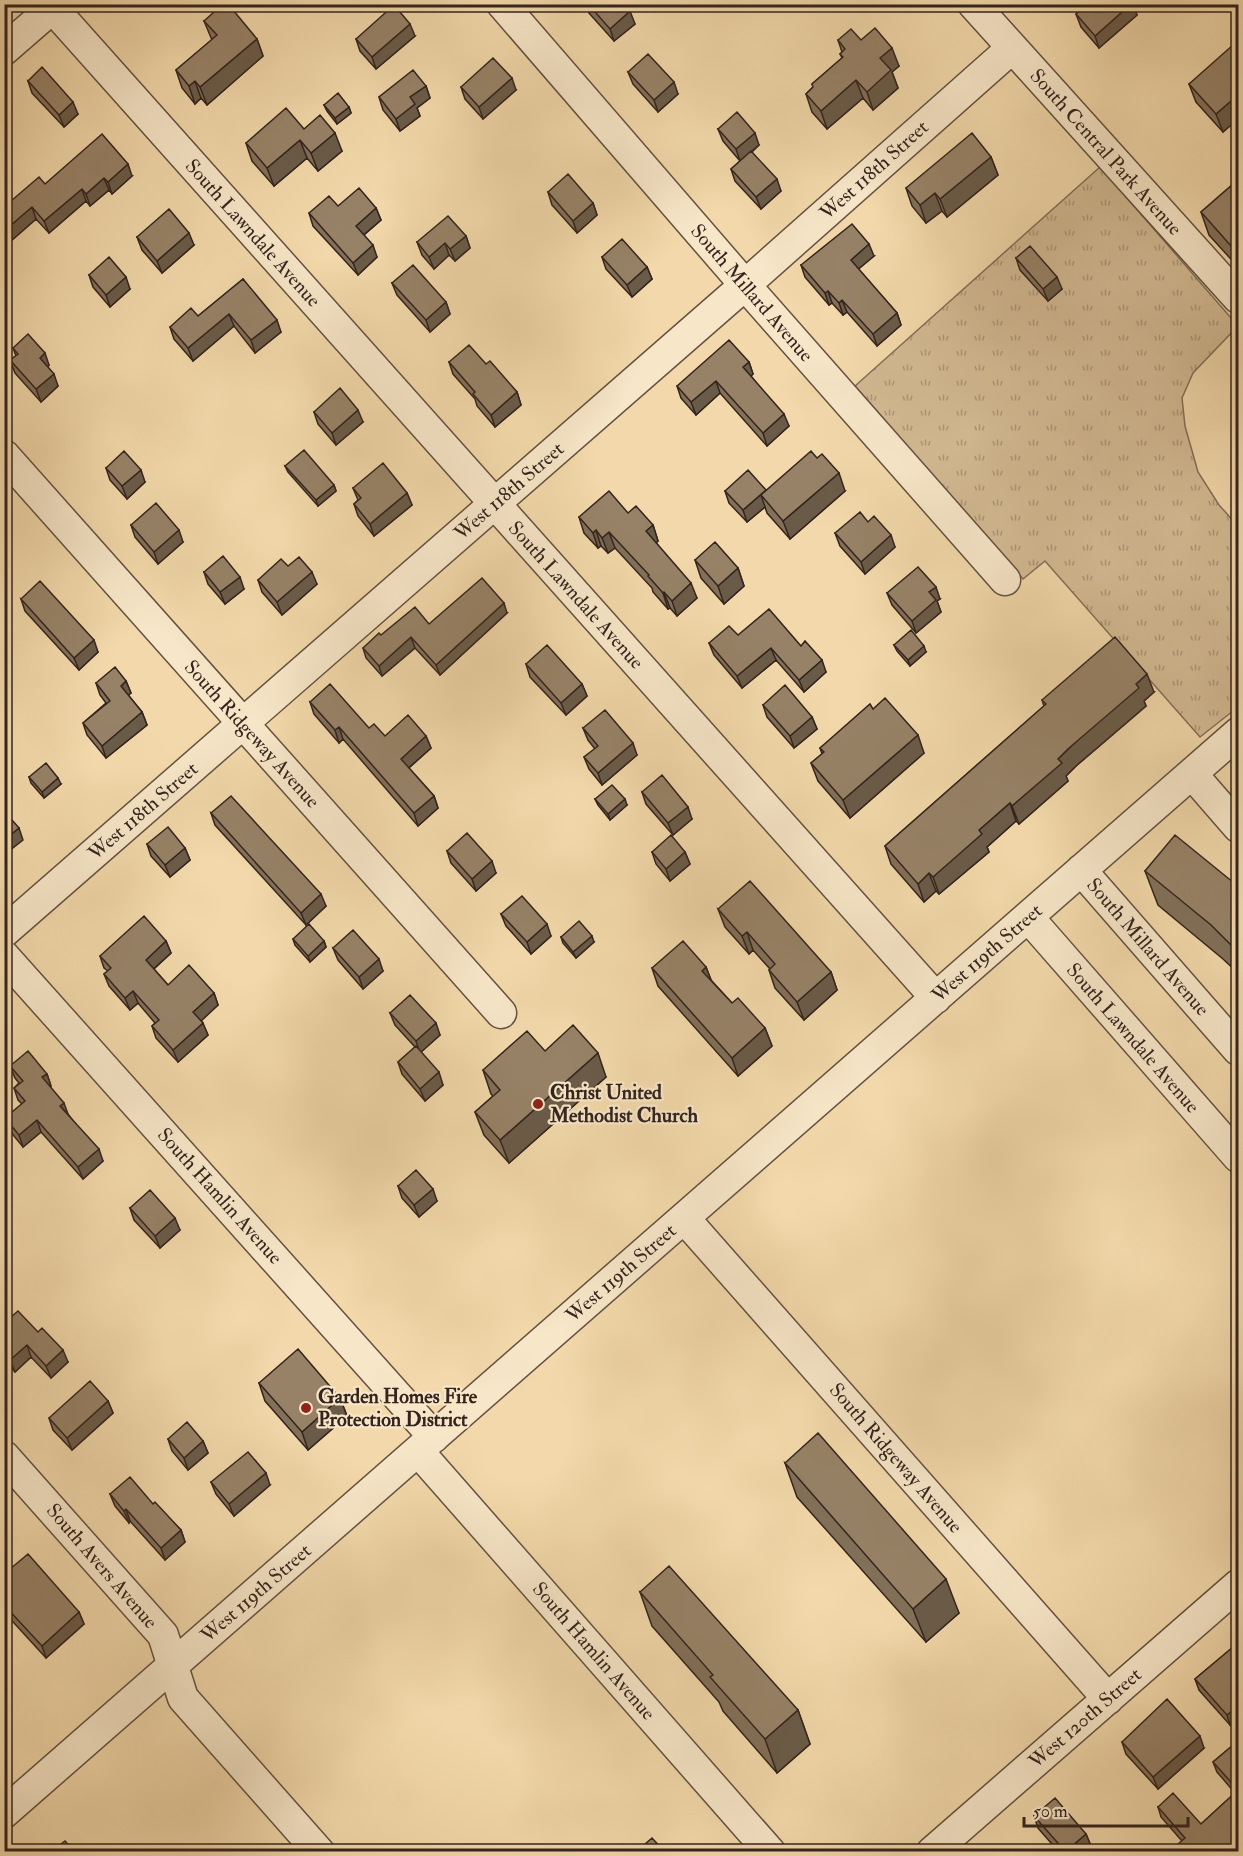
<svg xmlns="http://www.w3.org/2000/svg" width="1243" height="1856" viewBox="0 0 1243 1856" font-family="'IM FELL Double Pica',serif">
<style>
.grass{fill:url(#grass-tufts);stroke:#836e58;stroke-width:1.5}
.lines{fill:none;stroke-linecap:round;stroke-linejoin:round}
.minor-casing{stroke:#645141;stroke-width:33}
.minor{stroke:#f7e6c8;stroke-width:30}
.wall{fill:#827059;stroke:#34241e;stroke-width:1.5}
.shaded-wall{fill:#6a5b48;stroke:#34241e;stroke-width:1.5}
.building{fill:#978267;stroke:#34241e;stroke-width:1.5}
.poi-dot{fill:#8f2418;stroke:#f7e6c8;stroke-width:2}
.labels{text-anchor:middle;dominant-baseline:central;stroke-width:4.5;stroke-linejoin:round;paint-order:stroke}
.street-label{font-size:20px;fill:#34241e;stroke:#f7e6c8}
.poi-label{font-size:20px;font-weight:bold;fill:#34241e;stroke:#f7e6c8;text-anchor:start}
</style>
<defs>
<pattern id="grass-tufts" width="24" height="20" patternUnits="userSpaceOnUse" patternTransform="scale(1.5)"><rect width="24" height="20" fill="#d2b992"/><path d="M3 7l-1-3M5 7V3M7 7l1-3M15 17l-1-3M17 17v-4M19 17l1-3" fill="none" stroke="#ab9677"/></pattern>
</defs>
<rect width="100%" height="100%" fill="#f2d8aa"/>
<filter id="stains"><feTurbulence type="fractalNoise" baseFrequency=".00333" numOctaves="4"/><feColorMatrix values="0 0 0 0 .2 0 0 0 0 .09 0 0 0 0 .02 0 0 0 .5 -.17"/></filter>
<radialGradient id="worn" r=".72"><stop offset=".6" stop-color="#630" stop-opacity="0"/><stop offset="1" stop-color="#630" stop-opacity=".3"/></radialGradient>
<path class="grass" d="M1100,167L1238,326L1193,373L1182,398L1185,426L1198,472L1219,505L1238,526V707L1200,737L1045,561L1023,579L855,386Z"/>
<g class="lines">
<g class="minor-casing">
<path id="minor" d="M49,4L936,998
M502,4L745,285L1005,580
M973,4L1238,298
M4,50L57,4
M4,455L501,1013
M1192,774L1238,827
M1081,870L1238,1050
M1028,917L1238,1157
M4,932L745,285L1012,48
M4,956L434,1437
M684,1218L1108,1699
M418,1451L770,1852
M4,1456L163,1635L183,1698L319,1852
M4,1813L1238,733
M932,1852L1238,1585"/>
</g>
<use href="#minor" class="minor"/>
</g>
<path class="wall" d="M586,4H624L635,24L614,41L589,13Z
M1088,4H1133L1137,15L1099,48L1081,27L1076,14Z
M204,21L257,39L263,56L207,105L201,98L195,104L182,88L176,70L212,40Z
M415,36L376,69L360,51L356,39Z
M838,40H861L899,66L892,72L898,88L873,110L863,98L827,129L812,112L806,94L813,87L812,84L842,58L840,54L842,52Z
M1239,51V118L1223,132L1196,102L1189,84Z
M628,72L678,94L658,112L633,84Z
M28,81L78,114L64,127L32,93Z
M426,86L430,98L417,108L420,116L400,131L383,110L379,97Z
M461,87L516,90L483,119L465,99Z
M324,105L349,107L351,113L337,124L327,111Z
M304,129L342,151L318,171L307,158L274,186L252,161L246,143Z
M718,129L759,145L752,152L781,191L761,209L735,181L731,169L740,161L723,141Z
M991,157L998,175L947,217L942,211L926,223L912,206L906,188Z
M132,176L112,194L109,190L90,206L86,201L49,233L36,219L4,247L45,184Z
M1239,179V268L1209,235L1201,212Z
M548,192L593,203L597,215L577,233L552,205Z
M338,206L376,208L381,220L364,235L377,257L358,275L313,226L309,213Z
M466,236L470,248L455,261L449,255L434,269L422,255L417,242Z
M137,237L194,245L162,273L142,250Z
M874,256L858,269L897,313L901,325L877,346L847,312L843,315L832,303L829,305L805,277L801,265Z
M602,257L647,267L652,279L632,297L606,269Z
M1016,258L1062,289L1048,301L1020,270Z
M89,275L130,289L110,307L93,287Z
M243,279L281,332L255,353L234,326L193,361L174,339L170,327L198,316Z
M392,283L446,302L450,314L430,332L397,295Z
M13,348L49,365L48,367L58,386L41,402L15,373L10,360L16,356Z
M449,362L486,364L517,392L521,405L495,427L477,406L475,399L453,374Z
M749,362L753,374L751,376L789,426L767,446L720,393L696,415L681,398L677,386Z
M314,412L363,422L336,445L318,424Z
M285,466L334,485L336,491L318,506L288,472Z
M106,468L145,482L127,499L110,480Z
M353,488L407,493L412,505L374,536L358,516L354,504L358,500Z
M725,491H845L790,539L767,513L765,507L747,522L729,503Z
M628,513L653,525L658,541L656,543L697,598L677,616L670,608L668,609L653,592L652,588L615,548L608,553L601,546L598,548L584,533L579,517Z
M868,522L895,547L865,574L840,546L835,533Z
M131,525L183,542L158,564L135,537Z
M695,560L738,568L744,586L724,604L701,578Z
M288,566L317,584L282,615L262,592L258,580Z
M204,572L244,589L225,604L208,584Z
M887,593L940,599L937,601L941,612L916,633L892,605Z
M21,599L98,652L79,670L25,611Z
M507,613L440,675L415,648L382,676L366,658L363,648L381,635L429,624Z
M738,635L801,646L826,672L804,692L776,660L742,688L714,655L709,643Z
M894,645L926,652L910,666L897,651Z
M526,664L582,684L587,696L566,715L530,677Z
M126,681L131,693L128,695L142,712L147,725L106,758L87,735L83,723L106,703L100,695L96,683Z
M1154,692L1144,701L1146,706L1076,766L1066,776L1068,781L1019,824L1016,821L987,847L989,852L939,894L936,891L924,902L891,864L885,846L1044,706L1042,700Z
M310,702L385,736H426L431,748L409,768L434,796L438,808L418,826L343,739L339,743L314,714Z
M763,705L812,717L817,729L794,748L767,717Z
M873,709L924,753L850,818L818,781L811,763L822,754L820,748Z
M583,728L637,755L602,785L589,769L584,757L595,749L588,740Z
M29,777L61,784L44,798L31,783Z
M642,792L692,819L673,835L646,804Z
M595,799L627,805L610,820L598,805Z
M211,813L326,906L306,925L215,825Z
M147,844L185,848L190,860L170,877L151,856Z
M447,851L496,873L476,891L451,863Z
M652,852H685L690,864L670,881L656,864Z
M1145,871L1239,887V974L1223,959L1158,905Z
M718,909L831,972L837,990L804,1020L775,988L769,970L770,969L753,950L749,954L725,927Z
M501,914L551,936L531,954L506,926Z
M561,937L594,942L576,958L563,943Z
M293,939L324,941L326,947L310,962L295,945Z
M166,941L171,953L154,969L168,985L214,993L218,1005L201,1020L208,1035L178,1062L156,1038L152,1026L155,1023L138,1003L130,1010L109,986L104,974L108,971L104,968L100,956Z
M333,948L383,971L363,989L338,960Z
M706,967L711,980L732,1003L765,1028L772,1046L738,1076L658,986L652,968Z
M390,1013L440,1035L421,1052L443,1085L425,1101L402,1074L398,1062L415,1047L395,1025Z
M545,1051L606,1077L509,1163L484,1135L475,1112L493,1096L491,1094L483,1070Z
M10,1066L47,1074L51,1086L50,1087L68,1114L103,1161L83,1179L41,1132L23,1147L9,1130L5,1118L22,1104L18,1100L14,1088L19,1083L15,1078Z
M398,1186L437,1201L419,1217L402,1198Z
M130,1208L180,1230L160,1248L134,1220Z
M4,1323L68,1362L51,1378L31,1357L15,1372L4,1361Z
M259,1383L340,1398L347,1416L308,1450L265,1401Z
M108,1401L113,1413L72,1450L53,1430L49,1418Z
M168,1439L203,1441L208,1453L188,1470L172,1451Z
M785,1463L959,1613L926,1642L797,1497Z
M211,1482L270,1485L234,1516L216,1494Z
M110,1494L153,1504L181,1530L185,1542L165,1560L130,1521L129,1523L115,1506Z
M4,1574L79,1612L84,1624L46,1658L4,1612Z
M640,1592L798,1710L810,1744L777,1773L723,1711L719,1702L652,1626Z
M1239,1642L1230,1725L1199,1690L1195,1679Z
M1239,1740V1851L1182,1841L1161,1817L1158,1807L1201,1824L1235,1793L1217,1772L1213,1762Z
M1122,1742L1204,1748L1158,1789L1126,1754Z
M1034,1816L1086,1834L1091,1846L1084,1851H1058L1038,1828Z"/>
<path class="shaded-wall" d="M1131,4H1133L1137,15L1099,48L1095,36Z
M630,11L635,24L614,41L610,29Z
M410,24L415,36L376,69L372,57Z
M257,39L263,56L207,105L200,87Z
M892,48L899,66L892,72L898,88L873,110L867,92L880,58Z
M512,78L516,90L483,119L479,107Z
M856,80L863,98L827,129L821,111Z
M195,81L201,98L195,104L189,86Z
M674,82L678,94L658,112L654,100Z
M426,86L430,98L417,108L420,116L400,131L396,119L410,97Z
M1239,94V118L1223,132L1216,114Z
M73,102L78,114L64,127L59,115Z
M349,107L351,113L337,124L335,118Z
M335,133L342,151L318,171L311,153Z
M755,133L759,145L740,161L736,149Z
M300,140L307,158L274,186L267,168Z
M991,157L998,175L947,217L940,199Z
M128,164L132,176L112,194L108,182Z
M104,178L109,190L90,206L86,194Z
M777,179L781,191L761,209L756,197Z
M82,189L86,201L49,233L44,221Z
M935,193L942,211L926,223L920,205Z
M593,203L597,215L577,233L573,221Z
M32,207L36,219L4,247V231Z
M376,208L381,220L360,238L356,226Z
M189,233L194,245L162,273L157,261Z
M466,236L470,248L455,261L450,249Z
M445,243L449,255L434,269L429,257Z
M869,244L874,256L855,272L851,260Z
M373,245L377,257L358,275L353,263Z
M647,267L652,279L632,297L627,285Z
M126,277L130,289L110,307L106,295Z
M1057,277L1062,289L1048,301L1043,289Z
M828,291L832,303L829,305L825,293Z
M842,300L847,312L843,315L839,303Z
M446,302L450,314L430,332L426,320Z
M897,313L901,325L877,346L873,334Z
M229,314L234,326L193,361L188,348Z
M277,320L281,332L255,353L251,340Z
M45,353L49,365L44,370L40,358Z
M749,362L753,374L747,379L743,367Z
M54,374L58,386L41,402L36,389Z
M716,381L720,393L696,415L691,402Z
M517,392L521,405L495,427L491,415Z
M358,410L363,422L336,445L332,433Z
M784,414L789,426L767,446L763,433Z
M141,470L145,482L127,499L122,486Z
M839,473L845,491L790,539L783,521Z
M334,485L336,491L318,506L316,500Z
M766,490L761,495L765,507L747,522L743,510Z
M407,493L412,505L374,536L370,524Z
M653,525L658,541L651,547L646,531Z
M179,530L183,542L158,564L154,552Z
M596,530L601,546L598,548L593,533Z
M609,532L615,548L608,553L602,538Z
M891,535L895,547L865,574L861,562Z
M738,568L744,586L724,604L718,586Z
M312,572L317,584L282,615L277,602Z
M240,577L244,589L225,604L220,592Z
M691,583L697,598L677,616L672,601Z
M936,587L940,599L937,601L941,612L916,633L912,621L929,592Z
M664,592L670,608L668,609L663,593Z
M504,603L507,613L440,675L436,665Z
M411,637L415,648L382,676L379,666Z
M94,640L98,652L79,670L74,658Z
M924,646L926,652L910,666L908,660Z
M771,648L776,660L742,688L737,676Z
M822,660L826,672L804,692L799,680Z
M1147,674L1154,692L1144,701L1146,706L1076,766L1066,776L1068,781L1019,824L1012,806L1058,759Z
M126,681L131,693L125,698L121,686Z
M582,684L587,696L566,715L561,703Z
M142,712L147,725L106,758L102,746Z
M812,717L817,729L794,748L790,736Z
M339,727L343,739L339,743L335,730Z
M918,735L924,753L850,818L843,800Z
M426,736L431,748L405,771L401,759Z
M633,743L637,755L602,785L598,773Z
M58,778L61,784L44,798L42,792Z
M434,796L438,808L418,826L414,813Z
M625,799L627,805L610,820L608,814Z
M1010,803L1016,821L987,847L989,852L939,894L933,877L979,830Z
M688,807L692,819L673,835L668,823Z
M19,828L23,840L4,855V840Z
M185,848L190,860L170,877L165,865Z
M685,852L690,864L670,881L666,869Z
M492,861L496,873L476,891L472,879Z
M929,873L936,891L924,902L918,884Z
M321,894L326,906L306,925L301,913Z
M547,924L551,936L531,954L527,942Z
M747,932L753,950L749,954L742,936Z
M592,936L594,942L576,958L573,952Z
M166,941L171,953L150,972L146,960Z
M324,941L326,947L310,962L308,956Z
M379,959L383,971L363,989L359,977Z
M706,967L713,985L702,971Z
M831,972L837,990L804,1020L797,1002Z
M133,991L138,1003L130,1010L125,998Z
M214,993L218,1005L198,1024L193,1012Z
M203,1023L208,1035L178,1062L173,1050Z
M436,1023L440,1035L420,1053L416,1041Z
M765,1028L772,1046L738,1076L732,1058Z
M598,1053L606,1077L509,1163L500,1140Z
M439,1072L443,1085L425,1101L420,1089Z
M47,1074L51,1086L47,1089L42,1077Z
M64,1103L68,1114L60,1106Z
M37,1120L41,1132L23,1147L19,1135Z
M99,1149L103,1161L83,1179L78,1167Z
M433,1189L437,1201L419,1217L414,1205Z
M175,1218L180,1230L160,1248L155,1236Z
M27,1345L31,1357L15,1372L10,1360Z
M63,1350L68,1362L51,1378L46,1366Z
M340,1398L347,1416L308,1450L302,1432Z
M108,1401L113,1413L72,1450L67,1438Z
M203,1441L208,1453L188,1470L184,1458Z
M266,1473L270,1485L234,1516L229,1504Z
M126,1509L130,1521L129,1523L124,1511Z
M181,1530L185,1542L165,1560L161,1548Z
M946,1579L959,1613L926,1642L913,1609Z
M79,1612L84,1624L46,1658L42,1646Z
M1239,1705V1718L1230,1725L1227,1715Z
M798,1710L810,1744L777,1773L765,1739Z
M1200,1736L1204,1748L1158,1789L1153,1777Z
M1086,1834L1091,1846L1084,1851H1066Z"/>
<path class="building" d="M223,4H228L257,39L200,87L195,81L189,86L176,70L217,35L204,21Z
M588,4H624L630,11L610,29Z
M1088,4H1131L1095,36L1076,14Z
M394,5L410,24L372,57L356,39Z
M875,28L892,48L880,58L891,70L867,92L856,80L821,111L806,94L813,87L812,84L843,57L840,54L845,49L838,40L851,29L861,40Z
M1233,45L1239,51V94L1216,114L1189,84Z
M648,54L674,82L654,100L628,72Z
M493,58L512,78L479,107L461,87Z
M42,67L73,102L59,115L28,81Z
M413,70L426,86L410,97L415,104L396,119L379,97Z
M338,93L349,107L335,118L324,105Z
M286,108L304,129L320,115L335,133L311,153L300,140L267,168L246,143Z
M737,112L755,133L736,149L718,129Z
M972,133L991,157L940,199L935,193L920,205L906,188Z
M102,134L128,164L108,182L104,178L86,194L82,189L44,221L32,207L4,231V207L39,177L45,184Z
M751,151L777,179L756,197L731,169Z
M568,174L593,203L573,221L548,192Z
M1239,179V255L1201,212Z
M359,188L376,208L356,226L373,245L353,263L309,213L329,196L338,206Z
M169,209L189,233L157,261L137,237Z
M448,216L466,236L450,249L445,243L429,257L417,242Z
M852,224L869,244L851,260L897,313L873,334L842,300L839,303L828,291L825,293L801,265Z
M622,239L647,267L627,285L602,257Z
M1030,246L1057,277L1043,289L1016,258Z
M109,257L126,277L106,295L89,275Z
M413,265L446,302L426,320L392,283Z
M243,279L277,320L251,340L229,314L188,348L170,327L191,308L198,316Z
M28,334L45,353L40,358L54,374L36,389L10,360L18,354L13,348Z
M729,340L749,362L743,367L784,414L763,433L716,381L691,402L677,386Z
M469,345L486,364L490,361L517,392L491,415L473,394L475,392L449,362Z
M340,388L358,410L332,433L314,412Z
M304,450L334,485L316,500L285,466Z
M124,451L141,470L122,486L106,468Z
M811,451L817,458L822,454L839,473L783,521L761,495Z
M383,463L407,493L370,524L354,504L361,498L353,488Z
M748,470L766,490L743,510L725,491Z
M609,491L628,513L636,506L653,525L646,531L691,583L672,601L664,592L663,593L648,576L649,575L609,532L602,538L596,530L593,533L579,517Z
M156,503L179,530L154,552L131,525Z
M860,512L868,522L874,516L891,535L861,562L835,533Z
M715,542L738,568L718,586L695,560Z
M223,556L240,577L220,592L204,572Z
M299,557L312,572L277,602L258,580L281,559L288,566Z
M918,567L936,587L929,592L936,600L912,621L887,593Z
M482,578L504,603L436,665L411,637L379,666L363,648L379,633L381,635L415,607L429,624Z
M40,581L94,640L74,658L21,599Z
M769,609L801,646L805,641L822,660L799,680L771,648L737,676L709,643L729,626L738,635Z
M911,630L924,646L908,660L894,645Z
M1115,637L1147,674L1136,684L1139,688L1069,748L1058,759L1062,763L1012,806L1010,803L979,830L982,834L933,877L929,873L918,884L885,846L1046,704L1042,700Z
M547,645L582,684L561,703L526,664Z
M115,667L126,681L121,686L142,712L102,746L83,723L110,701L96,683Z
M330,684L369,728L374,724L385,736L408,715L426,736L401,759L434,796L414,813L339,727L335,730L310,702Z
M785,685L812,717L790,736L763,705Z
M885,698L918,735L843,800L811,763L824,752L820,748L870,704L873,709Z
M605,710L633,743L598,773L584,757L598,746L583,728Z
M46,763L58,778L42,792L29,777Z
M662,775L688,807L668,823L642,792Z
M612,785L625,799L608,814L595,799Z
M231,796L321,894L301,913L211,813Z
M4,811L19,828L4,840Z
M168,827L185,848L165,865L147,844Z
M467,833L492,861L472,879L447,851Z
M671,835L685,852L666,869L652,852Z
M1175,835L1239,887V953L1211,925L1145,871Z
M750,881L831,972L797,1002L769,970L775,964L747,932L742,936L718,909Z
M522,896L547,924L527,942L501,914Z
M144,916L166,941L146,960L168,985L189,965L214,993L193,1012L203,1023L173,1050L152,1026L159,1020L133,991L125,998L104,974L111,968L100,956Z
M579,921L592,936L573,952L561,937Z
M309,924L324,941L308,956L293,939Z
M353,930L379,959L359,977L333,948Z
M683,941L706,967L702,971L732,1003L738,998L765,1028L732,1058L652,968Z
M410,995L436,1023L416,1041L390,1013Z
M573,1025L598,1053L500,1140L475,1112L500,1090L483,1070L527,1031L545,1051Z
M416,1046L439,1072L420,1089L398,1062Z
M28,1051L47,1074L42,1077L64,1103L60,1106L99,1149L78,1167L37,1120L19,1135L5,1118L25,1101L14,1088L23,1081L10,1066Z
M416,1170L433,1189L414,1205L398,1186Z
M150,1190L175,1218L155,1236L130,1208Z
M18,1311L38,1332L42,1328L63,1350L46,1366L27,1345L10,1360L4,1354V1323Z
M298,1349L340,1398L302,1432L259,1383Z
M90,1381L108,1401L67,1438L49,1418Z
M187,1422L203,1441L184,1458L168,1439Z
M818,1433L946,1579L913,1609L785,1463Z
M248,1452L266,1473L229,1504L211,1482Z
M130,1477L153,1504L155,1502L181,1530L161,1548L126,1509L124,1511L110,1494Z
M28,1554L79,1612L42,1646L4,1605V1574Z
M669,1566L798,1710L765,1739L710,1677L713,1675L640,1592Z
M1239,1642V1705L1227,1715L1195,1679Z
M1167,1699L1200,1736L1153,1777L1122,1742Z
M1239,1740V1851H1170L1185,1838L1158,1807L1173,1793L1201,1824L1238,1790L1213,1762Z
M1055,1798L1086,1834L1066,1851H1065L1034,1816Z
M652,1838L664,1851H637Z
M65,1841L74,1851H52Z"/>
<g class="poi-dot">
<circle cx="538" cy="1104" r="6"/>
<circle cx="306" cy="1408" r="6"/>
</g>
<g class="labels">
<g class="street-label">
<text transform="translate(1106 152) rotate(48)">South Central Park Avenue</text>
<text transform="translate(874 170) rotate(-42)">West 118th Street</text>
<text transform="translate(253 233) rotate(48)">South Lawndale Avenue</text>
<text transform="translate(752 293) rotate(49)">South Millard Avenue</text>
<text transform="translate(509 491) rotate(-41)">West 118th Street</text>
<text transform="translate(576 595) rotate(48)">South Lawndale Avenue</text>
<text transform="translate(252 734) rotate(48)">South Ridgeway Avenue</text>
<text transform="translate(143 811) rotate(-41)">West 118th Street</text>
<text transform="translate(1148 947) rotate(49)">South Millard Avenue</text>
<text transform="translate(987 953) rotate(-41)">West 119th Street</text>
<text transform="translate(1133 1038) rotate(49)">South Lawndale Avenue</text>
<text transform="translate(220 1196) rotate(48)">South Hamlin Avenue</text>
<text transform="translate(621 1273) rotate(-41)">West 119th Street</text>
<text transform="translate(896 1458) rotate(49)">South Ridgeway Avenue</text>
<text transform="translate(102 1566) rotate(49)">South Avers Avenue</text>
<text transform="translate(256 1593) rotate(-41)">West 119th Street</text>
<text transform="translate(594 1651) rotate(49)">South Hamlin Avenue</text>
<text transform="translate(1085 1718) rotate(-41)">West 120th Street</text>
</g>
<g class="poi-label">
<text x="550" y="1092">Christ United<tspan x="550" dy="23">Methodist Church</tspan></text>
<text x="318" y="1396">Garden Homes Fire<tspan x="318" dy="23">Protection District</tspan></text>
</g>
</g>
<rect width="1243" height="1856" fill="none" stroke="#f2d8aa" stroke-width="24"/>
<rect x="6" y="6" width="1231" height="1844" fill="none" stroke="#34241e" stroke-width="3"/>
<rect x="12" y="12" width="1219" height="1832" fill="none" stroke="#34241e" stroke-width="1.5"/>
<path d="M1024 1817v9h164v-9" fill="none" stroke="#34241e" stroke-width="3"/>
<text x="1033" y="1817" font-size="18" fill="#34241e" stroke="#f7e6c8" stroke-width="4.5" paint-order="stroke">50 m</text>
<rect width="100%" height="100%" filter="url(#stains)"/>
<rect width="100%" height="100%" fill="url(#worn)"/>
</svg>
